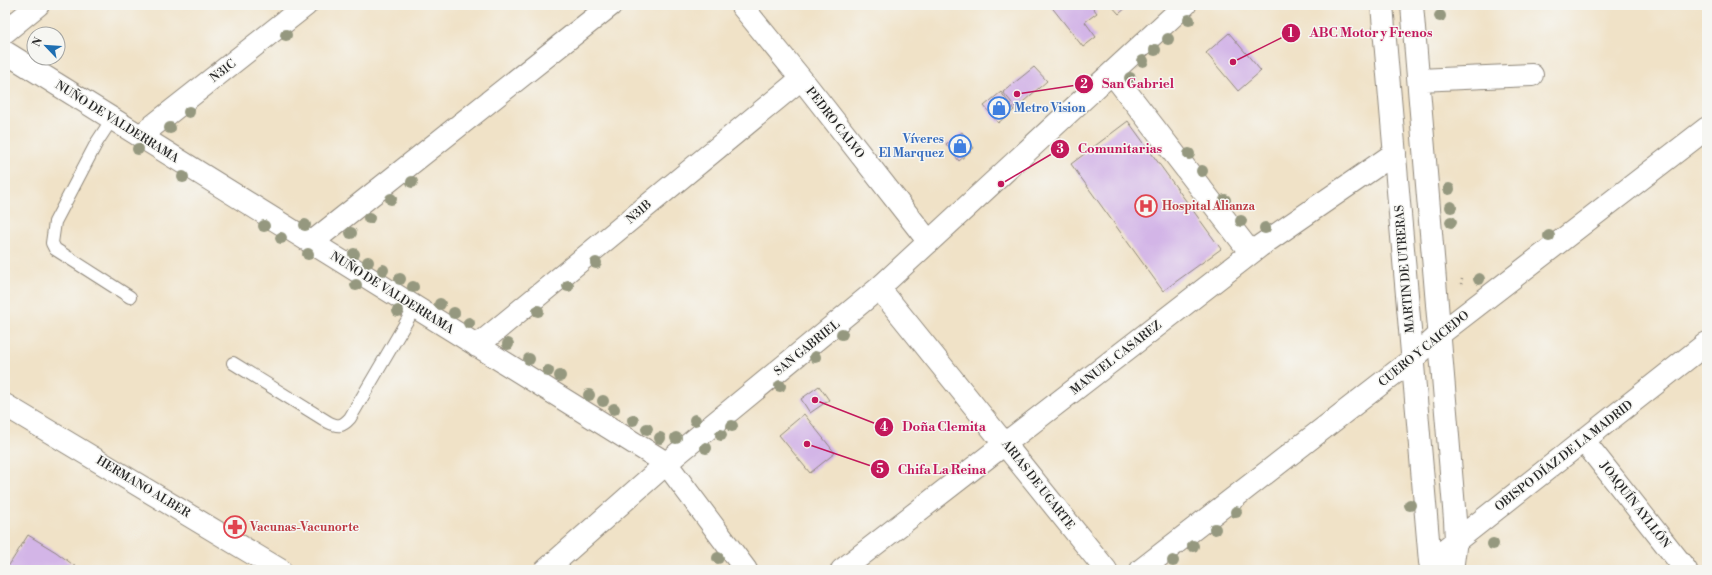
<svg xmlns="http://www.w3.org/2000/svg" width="1712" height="575" viewBox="0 0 1712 575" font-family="'Libre Bodoni',serif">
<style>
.building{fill:#d3b5e7}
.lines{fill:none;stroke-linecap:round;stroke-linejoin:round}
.service-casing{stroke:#8e8679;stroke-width:14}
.minor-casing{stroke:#8e8679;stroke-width:24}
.path{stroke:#8e8679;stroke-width:2.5;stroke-dasharray:1 3;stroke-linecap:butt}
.service{stroke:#fff;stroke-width:12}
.minor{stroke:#fff;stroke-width:22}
.tree{fill:#95987f}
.labels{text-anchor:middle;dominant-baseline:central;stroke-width:3;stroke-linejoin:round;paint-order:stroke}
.street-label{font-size:12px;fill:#2b2b2b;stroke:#f6f6f2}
.shop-label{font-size:12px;font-weight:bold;fill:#366cbe;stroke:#f6f6f2;text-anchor:start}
.health-label{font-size:12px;font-weight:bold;fill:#be3a42;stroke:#f6f6f2;text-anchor:start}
.leader{fill:none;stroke:#c2185b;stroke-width:1.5}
.callout-dot{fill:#c2185b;stroke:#f6f6f2;stroke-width:1.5}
.mark-label{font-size:12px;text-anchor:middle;font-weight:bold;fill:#fff}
.callout-label{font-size:13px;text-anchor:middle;font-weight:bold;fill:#c2185b;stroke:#f6f6f2;stroke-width:3;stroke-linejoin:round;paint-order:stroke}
</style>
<rect width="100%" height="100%" fill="#f6f6f2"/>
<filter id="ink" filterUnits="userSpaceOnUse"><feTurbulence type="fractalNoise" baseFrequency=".025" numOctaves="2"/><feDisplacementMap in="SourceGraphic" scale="8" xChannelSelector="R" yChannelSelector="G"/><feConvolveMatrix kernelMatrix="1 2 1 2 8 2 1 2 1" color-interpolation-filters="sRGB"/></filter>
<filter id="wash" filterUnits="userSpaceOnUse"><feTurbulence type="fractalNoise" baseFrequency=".012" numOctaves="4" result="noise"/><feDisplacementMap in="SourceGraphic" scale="16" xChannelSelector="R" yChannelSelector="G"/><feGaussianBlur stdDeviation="0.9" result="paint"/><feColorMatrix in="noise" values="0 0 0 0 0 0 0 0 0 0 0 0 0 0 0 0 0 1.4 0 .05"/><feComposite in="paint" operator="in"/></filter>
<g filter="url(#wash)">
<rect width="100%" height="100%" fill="#f0e2c7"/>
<g id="blocks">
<path class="building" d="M1050,5H1091L1097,13L1085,22L1096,37L1083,47Z
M1111,5H1129L1119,14Z
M1229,33L1261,71L1238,91L1206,53Z
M1034,67L1047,81L1016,108L1003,92Z
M1001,92L1014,110L998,123L984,106Z
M1128,121L1221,249L1163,291L1071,164Z
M962,132L974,148L959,161L946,144Z
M819,386L829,400L810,413L801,399Z
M804,414L835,453L810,473L779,435Z
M28,535L56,552L80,570H6Z"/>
</g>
</g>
<g filter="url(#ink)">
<use href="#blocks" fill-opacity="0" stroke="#8e8679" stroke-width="1"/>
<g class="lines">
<g class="service-casing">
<path id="service" d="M112,119L97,142L55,222L52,243L55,249L130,297
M233,363L328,422C338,427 342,427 350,418L415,307"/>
</g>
<g class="minor-casing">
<path id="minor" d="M741,5L807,86L929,242
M1382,5L1430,562L1446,570
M1412,5L1455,520L1456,540L1452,570
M5,32L38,5
M5,52L666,463L746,570
M1112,73L1251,253
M1419,80L1532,75
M140,136L306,5
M311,243L611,5
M879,288L1106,570
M477,346L801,79
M5,405L280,570
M1584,441L1686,570
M1447,548L1707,343
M546,570L676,455L879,288L1185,5
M842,570L1260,246L1395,153
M1141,570L1414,358L1440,334L1707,128"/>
</g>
<path class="path" d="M1461,284L1462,279"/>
<use href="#service" class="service"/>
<use href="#minor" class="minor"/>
</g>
<g class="tree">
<circle cx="1440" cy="16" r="6"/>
<circle cx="1189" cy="20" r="6"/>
<circle cx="286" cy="35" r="6"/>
<circle cx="1168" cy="39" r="6"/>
<circle cx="1155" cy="50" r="6"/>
<circle cx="1143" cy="61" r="6"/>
<circle cx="1130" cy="78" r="6"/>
<circle cx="189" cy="112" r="6"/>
<circle cx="170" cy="128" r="6"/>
<circle cx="138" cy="149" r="6"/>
<circle cx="1189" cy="154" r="6"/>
<circle cx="1202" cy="171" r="6"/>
<circle cx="183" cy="177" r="6"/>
<circle cx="412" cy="182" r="6"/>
<circle cx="1449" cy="189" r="6"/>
<circle cx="391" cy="199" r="6"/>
<circle cx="1225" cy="200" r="6"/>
<circle cx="1451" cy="207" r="6"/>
<circle cx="369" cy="218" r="6"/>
<circle cx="1241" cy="221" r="6"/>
<circle cx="1451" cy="222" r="6"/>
<circle cx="305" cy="225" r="6"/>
<circle cx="264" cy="226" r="6"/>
<circle cx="1265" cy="228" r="6"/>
<circle cx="351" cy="233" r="6"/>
<circle cx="1549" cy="236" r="6"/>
<circle cx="281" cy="238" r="6"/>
<circle cx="308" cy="254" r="6"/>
<circle cx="354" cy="254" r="6"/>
<circle cx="368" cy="262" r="6"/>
<circle cx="596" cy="263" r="6"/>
<circle cx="383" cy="270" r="6"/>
<circle cx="400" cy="279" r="6"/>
<circle cx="1479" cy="279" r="6"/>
<circle cx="356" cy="285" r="6"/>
<circle cx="568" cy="286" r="6"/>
<circle cx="413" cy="287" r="6"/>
<circle cx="440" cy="304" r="6"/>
<circle cx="398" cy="311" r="6"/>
<circle cx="538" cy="311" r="6"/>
<circle cx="454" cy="313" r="6"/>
<circle cx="469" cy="323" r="6"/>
<circle cx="842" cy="334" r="6"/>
<circle cx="508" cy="344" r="6"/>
<circle cx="815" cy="357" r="6"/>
<circle cx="529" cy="359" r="6"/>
<circle cx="548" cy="371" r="6"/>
<circle cx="560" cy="376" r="6"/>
<circle cx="780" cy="386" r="6"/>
<circle cx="589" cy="395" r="6"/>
<circle cx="603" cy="401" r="6"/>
<circle cx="614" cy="409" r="6"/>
<circle cx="633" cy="420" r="6"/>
<circle cx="695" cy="420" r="6"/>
<circle cx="732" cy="426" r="6"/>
<circle cx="647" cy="429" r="6"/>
<circle cx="721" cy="435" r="6"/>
<circle cx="660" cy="438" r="6"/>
<circle cx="676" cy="438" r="6"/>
<circle cx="706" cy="448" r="6"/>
<circle cx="1410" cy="505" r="6"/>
<circle cx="1236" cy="512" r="6"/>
<circle cx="1215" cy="529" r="6"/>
<circle cx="1493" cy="544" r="6"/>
<circle cx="1193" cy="546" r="6"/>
<circle cx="718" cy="558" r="6"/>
<circle cx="1173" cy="561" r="6"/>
</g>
</g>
<defs>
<g id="shop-ring" transform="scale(1.15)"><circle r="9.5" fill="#f6f6f2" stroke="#3f7fe0" stroke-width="1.5"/><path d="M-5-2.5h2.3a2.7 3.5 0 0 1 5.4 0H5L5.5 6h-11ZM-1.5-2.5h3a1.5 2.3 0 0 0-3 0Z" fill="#3f7fe0"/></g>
<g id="hospital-ring" transform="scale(1.15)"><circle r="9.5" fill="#f6f6f2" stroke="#e0444e" stroke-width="1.5"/><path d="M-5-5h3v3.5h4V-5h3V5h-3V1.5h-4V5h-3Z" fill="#e0444e"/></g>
<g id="pharmacy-ring" transform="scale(1.15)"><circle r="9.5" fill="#f6f6f2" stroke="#e0444e" stroke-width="1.5"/><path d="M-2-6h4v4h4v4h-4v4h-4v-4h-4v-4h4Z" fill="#e0444e"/></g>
</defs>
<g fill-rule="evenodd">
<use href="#shop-ring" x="999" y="108"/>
<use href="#shop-ring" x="960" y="146"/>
<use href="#hospital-ring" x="1146" y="206"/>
<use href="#pharmacy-ring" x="235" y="527"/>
</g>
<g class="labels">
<g class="street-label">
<text transform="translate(223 71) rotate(-38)">N31C</text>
<text transform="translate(117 122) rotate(32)">NUÑO DE VALDERRAMA</text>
<text transform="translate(835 123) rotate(52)">PEDRO CALVO</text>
<text transform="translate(639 212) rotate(-40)">N31B</text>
<text transform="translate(1405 269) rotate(-95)">MARTIN DE UTRERAS</text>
<text transform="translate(392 293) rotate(32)">NUÑO DE VALDERRAMA</text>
<text transform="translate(807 348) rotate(-39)">SAN GABRIEL</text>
<text transform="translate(1424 349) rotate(-39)">CUERO Y CAICEDO</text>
<text transform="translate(1116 358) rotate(-38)">MANUEL CASAREZ</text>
<text transform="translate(1564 456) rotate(-38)">OBISPO DÍAZ DE LA MADRID</text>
<text transform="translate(1038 485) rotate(52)">ARIAS DE UGARTE</text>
<text transform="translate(143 487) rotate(31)">HERMANO ALBER</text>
<text transform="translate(1635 505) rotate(52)">JOAQUÍN AYLLÓN</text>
</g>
<g class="shop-label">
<text x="1014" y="108">Metro Vision</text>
<text x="944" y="139" text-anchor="end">Víveres<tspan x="944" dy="14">El Marquez</tspan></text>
</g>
<g class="health-label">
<text x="1162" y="206">Hospital Alianza</text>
<text x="250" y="527">Vacunas-Vacunorte</text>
</g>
</g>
<path class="leader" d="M1233 62L1291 33M1017 94L1084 84M1001 184L1060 149M815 400L884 427M807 444L880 469"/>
<g class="callout-dot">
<circle cx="1233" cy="62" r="4"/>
<circle cx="1017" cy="94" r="4"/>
<circle cx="1001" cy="184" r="4"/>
<circle cx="815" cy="400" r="4"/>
<circle cx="807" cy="444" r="4"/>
<circle cx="1291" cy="33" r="10"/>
<circle cx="1084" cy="84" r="10"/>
<circle cx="1060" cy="149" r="10"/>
<circle cx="884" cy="427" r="10"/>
<circle cx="880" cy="469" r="10"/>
</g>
<g class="mark-label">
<text x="1291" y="37">1</text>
<text x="1084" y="88">2</text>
<text x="1060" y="153">3</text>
<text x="884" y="431">4</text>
<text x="880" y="473">5</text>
</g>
<g class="callout-label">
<text x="1371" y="37">ABC Motor y Frenos</text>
<text x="1138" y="88">San Gabriel</text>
<text x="1120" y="153">Comunitarias</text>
<text x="944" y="431">Doña Clemita</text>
<text x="942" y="474">Chifa La Reina</text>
</g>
<rect width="1712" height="575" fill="none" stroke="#f6f6f2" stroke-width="20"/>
<g transform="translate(46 46) rotate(295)"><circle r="19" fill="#f6f6f2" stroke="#a5a5a2"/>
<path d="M0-3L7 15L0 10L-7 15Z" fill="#1f6fb2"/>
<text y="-6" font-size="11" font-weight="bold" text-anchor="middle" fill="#2b2b2b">N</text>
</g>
</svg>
